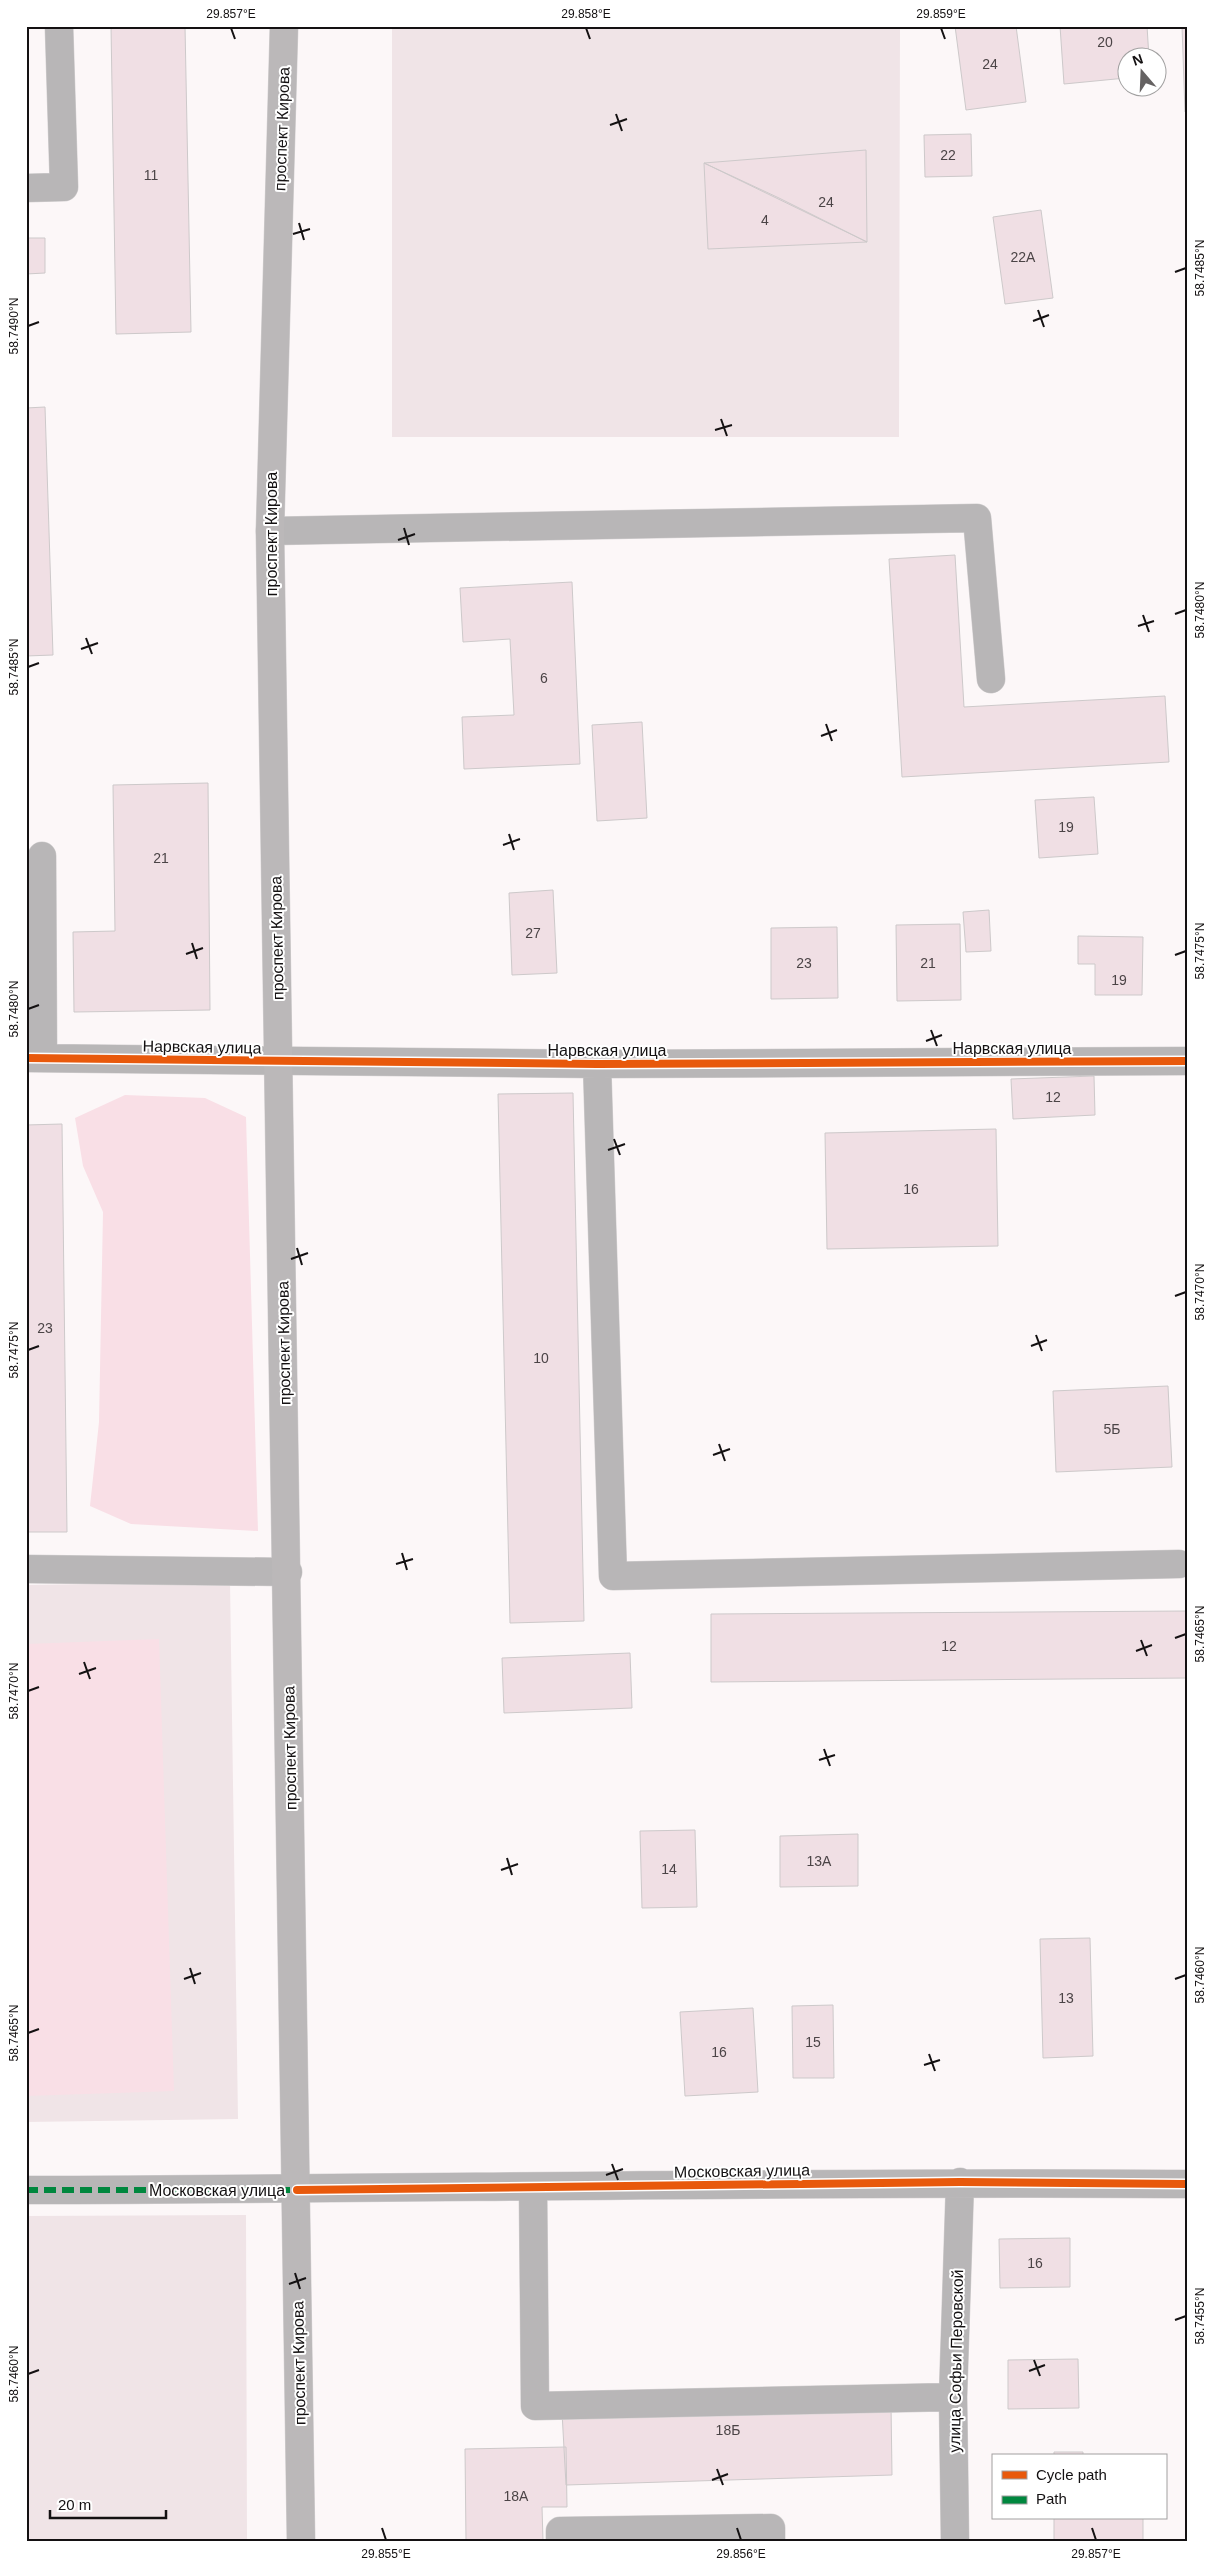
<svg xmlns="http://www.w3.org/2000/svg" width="1214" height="2567" viewBox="0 0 1214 2567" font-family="Helvetica,sans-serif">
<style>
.built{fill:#f0e4e7}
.green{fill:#f9dfe6}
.building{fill:#f0dfe4;stroke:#cdc9ca}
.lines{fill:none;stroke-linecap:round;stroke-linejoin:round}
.minor-casing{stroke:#d6d3d4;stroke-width:29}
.major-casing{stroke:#d6d3d4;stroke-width:29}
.minor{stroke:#b8b6b7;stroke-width:28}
.major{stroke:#bbb8b9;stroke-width:28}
.quiet{stroke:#00873e;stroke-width:6;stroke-dasharray:12 6;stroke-linecap:butt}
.cycleway-casing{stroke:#fff;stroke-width:11}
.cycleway{stroke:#e8590c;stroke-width:8}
.ticks{fill:none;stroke:#141112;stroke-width:2}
.labels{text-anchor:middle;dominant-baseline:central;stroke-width:4;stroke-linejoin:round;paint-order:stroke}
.number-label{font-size:14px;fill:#4b4446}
.street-label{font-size:16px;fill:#141112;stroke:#fff}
.neatline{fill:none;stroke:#141112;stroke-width:2}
.ticks-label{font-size:12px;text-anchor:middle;fill:#141112}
</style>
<rect width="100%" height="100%" fill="#fcf7f8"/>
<path class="built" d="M392,26H900L899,437H392Z
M230,1582L238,2119L26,2122V1585Z
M246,2215L247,2541H26V2216Z"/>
<path class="green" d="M125,1095L205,1098L246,1117L258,1531L131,1524L90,1506L99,1422L103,1212L83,1166L75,1118Z
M159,1639L174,2091L26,2096V1644Z"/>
<path class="building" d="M111,26H185L191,332L116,334Z
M955,26H1016L1026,102L966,110Z
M1060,26H1147L1149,58H1126V78L1064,84Z
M1182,26H1188V112H1185Z
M971,134L972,176L925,177L924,135Z
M866,150L867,242L704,163Z
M704,163L779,198L867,242L708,249Z
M1041,210L1053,298L1005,304L993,217Z
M26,238H45V273L26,274Z
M45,407L53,655L26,656V408Z
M955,555L964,707L1165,696L1169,762L902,777L889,559Z
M572,582L580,764L464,769L462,717L514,715L510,639L463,642L460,588Z
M642,722L647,818L597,821L592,725Z
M208,783L210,1010L74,1012L73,932L115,931L113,785Z
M1094,797L1098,854L1039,858L1035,800Z
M553,890L557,973L512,975L509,893Z
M989,910L991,951L966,952L963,912Z
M960,924L961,1000L897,1001L896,925Z
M837,927L838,998L771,999V928Z
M1078,936L1143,937L1142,995H1095V964H1078Z
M1094,1076L1095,1115L1013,1119L1011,1079Z
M573,1093L584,1621L510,1623L498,1094Z
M62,1124L67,1532H26V1125Z
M996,1129L998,1246L827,1249L825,1133Z
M1168,1386L1172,1467L1056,1472L1053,1391Z
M1188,1611V1678L711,1682V1614Z
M630,1653L632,1708L504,1713L502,1658Z
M695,1830L697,1907L642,1908L640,1831Z
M858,1834V1886L780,1887V1836Z
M1090,1938L1093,2056L1043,2058L1040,1939Z
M833,2005L834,2078H793L792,2006Z
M753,2008L758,2092L685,2096L680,2012Z
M1070,2238V2287L1000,2288L999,2239Z
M1186,2257H1188V2308H1186Z
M1078,2359L1079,2408L1008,2409V2360Z
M891,2405L892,2475L566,2485L562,2412Z
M566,2447L567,2507H542L543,2541H466L465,2449Z
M1054,2452H1083V2456H1054Z
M1054,2518H1143V2541H1054Z"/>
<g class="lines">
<g class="minor-casing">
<path id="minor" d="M26,188L64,187L59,26
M270,531L977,518L991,679
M42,856L43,1058
M26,1058L597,1064L1188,1061
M597,1064L613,1576L1179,1564
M26,1569L288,1572
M533,2187L535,2406L953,2397
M26,2190C413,2189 801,2181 1188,2184
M560,2541V2531L771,2528V2541
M955,2541L953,2397L960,2182"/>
</g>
<g class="major-casing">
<path id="major" d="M284,26L270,531L301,2541"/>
</g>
<use href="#minor" class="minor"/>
<use href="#major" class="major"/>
<path class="quiet" d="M26,2190H297"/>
<g class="cycleway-casing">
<path id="cycleway" d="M26,1058L597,1064L1188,1061
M297,2190L960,2182L1188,2184"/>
</g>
<use href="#cycleway" class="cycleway"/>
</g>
<path class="ticks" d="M231,28L235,39M586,28L590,39M941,28L945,39M616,114L622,131M610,125L627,119M299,223L304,240M293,234L310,229M1175,272L1186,268M1038,310L1044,327M1033,321L1049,315M28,326L39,322M721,419L727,436M715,430L732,425M404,528L409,545M398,540L415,534M1175,614L1186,610M1143,615L1149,632M1138,626L1154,621M86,638L92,654M81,649L98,643M28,667L39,663M826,724L832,741M821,736L837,730M509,834L514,850M503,845L520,839M192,943L197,959M186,954L203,948M1175,955L1186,951M28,1009L39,1005M931,1030L937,1046M926,1041L942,1035M614,1139L620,1155M608,1150L625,1144M297,1248L302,1265M291,1259L308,1253M1175,1296L1186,1292M1036,1335L1042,1351M1031,1346L1047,1340M28,1350L39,1346M719,1444L725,1461M713,1455L730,1449M402,1553L407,1570M396,1564L413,1559M1175,1638L1186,1634M1141,1640L1147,1656M1136,1651L1152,1645M84,1662L90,1679M79,1674L96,1668M28,1691L39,1687M824,1749L830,1766M819,1760L835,1755M507,1858L512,1875M501,1870L518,1864M190,1968L195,1984M184,1979L201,1973M1175,1979L1186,1975M28,2033L39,2029M929,2054L935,2071M924,2065L940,2060M612,2164L618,2180M606,2175L623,2169M295,2273L300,2289M289,2284L306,2278M1175,2320L1186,2316M1034,2360L1040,2376M1029,2371L1045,2365M28,2374L39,2370M717,2469L723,2485M712,2480L728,2474M382,2528L386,2540M737,2528L741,2540M1092,2528L1096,2540"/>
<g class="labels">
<g class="number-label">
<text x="1105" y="42">20</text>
<text x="990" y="64">24</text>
<text x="948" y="155">22</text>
<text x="151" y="175">11</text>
<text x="826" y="202">24</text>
<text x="765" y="220">4</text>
<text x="1023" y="257">22А</text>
<text x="544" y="678">6</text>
<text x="1066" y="827">19</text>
<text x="161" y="858">21</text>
<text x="533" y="933">27</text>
<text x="804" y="963">23</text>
<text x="928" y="963">21</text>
<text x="1119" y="980">19</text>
<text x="1053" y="1097">12</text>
<text x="911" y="1189">16</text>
<text x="45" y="1328">23</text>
<text x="541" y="1358">10</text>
<text x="1112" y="1429">5Б</text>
<text x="949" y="1646">12</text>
<text x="819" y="1861">13А</text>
<text x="669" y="1869">14</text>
<text x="1066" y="1998">13</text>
<text x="813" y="2042">15</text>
<text x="719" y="2052">16</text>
<text x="1035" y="2263">16</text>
<text x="728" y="2430">18Б</text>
<text x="516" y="2496">18А</text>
</g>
<g class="street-label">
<text transform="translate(282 129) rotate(-88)">проспект Кирова</text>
<text transform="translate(271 534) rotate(-90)">проспект Кирова</text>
<text transform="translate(277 938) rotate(-91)">проспект Кирова</text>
<text transform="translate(202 1047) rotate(1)">Нарвская улица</text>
<text x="1012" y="1048">Нарвская улица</text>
<text x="607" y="1050">Нарвская улица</text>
<text transform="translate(284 1343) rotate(-91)">проспект Кирова</text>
<text transform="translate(290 1748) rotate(-91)">проспект Кирова</text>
<text transform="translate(742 2171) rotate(-1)">Московская улица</text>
<text x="217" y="2190">Московская улица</text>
<text transform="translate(956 2361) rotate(-89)">улица Софьи Перовской</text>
<text transform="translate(299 2363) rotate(-91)">проспект Кирова</text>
</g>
</g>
<rect width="1214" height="2567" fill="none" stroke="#ffffff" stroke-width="55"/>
<rect x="992" y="2454" width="175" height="65" fill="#ffffff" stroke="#a1a0a0"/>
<rect x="1002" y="2471" width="25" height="8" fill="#e8590c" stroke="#a1a0a0"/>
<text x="1036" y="2480" font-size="15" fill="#141112">Cycle path</text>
<rect x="1002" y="2496" width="25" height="8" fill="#00873e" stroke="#a1a0a0"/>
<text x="1036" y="2504" font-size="15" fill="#141112">Path</text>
<g transform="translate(1142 72) rotate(341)"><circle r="24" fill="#ffffff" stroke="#a1a0a0"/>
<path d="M0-4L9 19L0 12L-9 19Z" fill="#656262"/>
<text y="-8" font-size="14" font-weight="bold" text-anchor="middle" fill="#141112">N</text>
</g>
<path d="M50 2510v8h116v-8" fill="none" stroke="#141112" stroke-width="2.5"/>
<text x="58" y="2510" font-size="15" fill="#141112" stroke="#ffffff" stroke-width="4" paint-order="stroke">20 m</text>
<rect x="28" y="28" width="1158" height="2512" class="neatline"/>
<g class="ticks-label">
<text x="231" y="18">29.857°E</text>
<text x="586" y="18">29.858°E</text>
<text x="941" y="18">29.859°E</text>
<text transform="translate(1200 268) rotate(-90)" y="4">58.7485°N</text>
<text transform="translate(14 326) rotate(-90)" y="4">58.7490°N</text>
<text transform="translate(1200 610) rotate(-90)" y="4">58.7480°N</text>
<text transform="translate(14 667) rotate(-90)" y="4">58.7485°N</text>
<text transform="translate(1200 951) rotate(-90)" y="4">58.7475°N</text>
<text transform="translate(14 1009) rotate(-90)" y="4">58.7480°N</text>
<text transform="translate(1200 1292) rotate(-90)" y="4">58.7470°N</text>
<text transform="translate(14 1350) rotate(-90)" y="4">58.7475°N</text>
<text transform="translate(1200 1634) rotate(-90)" y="4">58.7465°N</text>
<text transform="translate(14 1691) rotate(-90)" y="4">58.7470°N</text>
<text transform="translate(1200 1975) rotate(-90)" y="4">58.7460°N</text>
<text transform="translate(14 2033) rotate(-90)" y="4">58.7465°N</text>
<text transform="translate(1200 2316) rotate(-90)" y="4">58.7455°N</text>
<text transform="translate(14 2374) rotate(-90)" y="4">58.7460°N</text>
<text x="386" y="2558">29.855°E</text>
<text x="741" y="2558">29.856°E</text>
<text x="1096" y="2558">29.857°E</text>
</g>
</svg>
